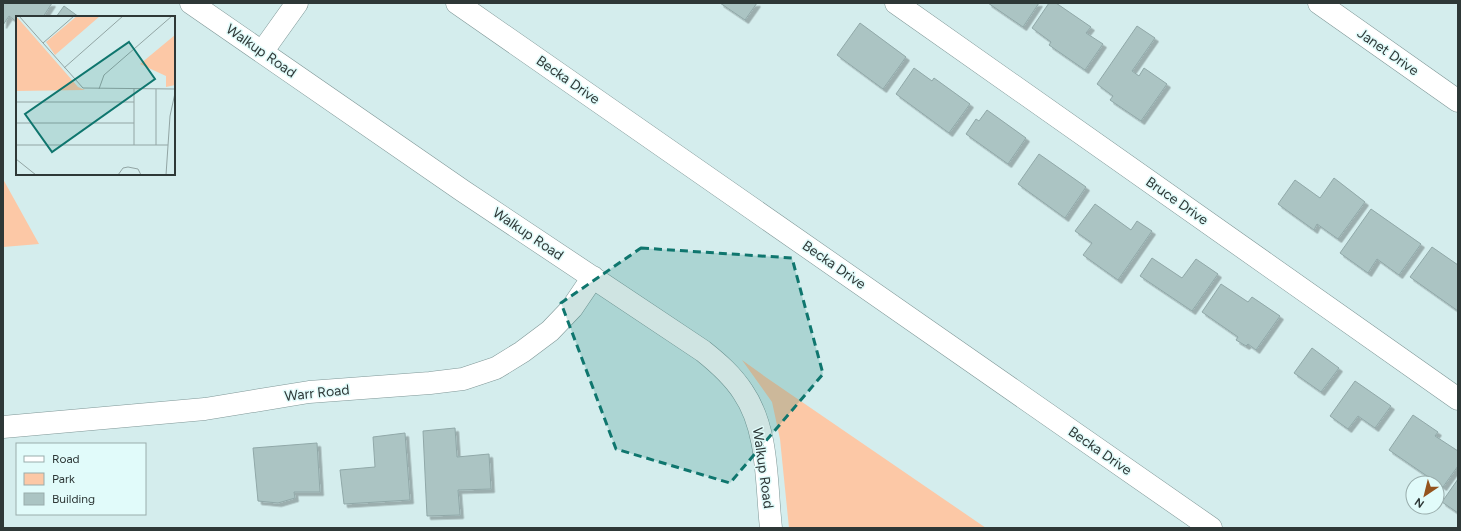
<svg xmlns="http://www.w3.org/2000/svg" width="1461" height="531" viewBox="0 0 1461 531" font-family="Figtree,sans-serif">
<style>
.green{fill:#fcc8a6}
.building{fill:#abc4c3;stroke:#90a8a8;filter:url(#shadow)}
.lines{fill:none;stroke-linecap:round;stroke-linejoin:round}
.minor-casing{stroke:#7f9797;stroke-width:23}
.minor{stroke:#fff;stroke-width:22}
.marked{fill:#0f766e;fill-opacity:0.2;stroke:#0f766e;stroke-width:3;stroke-dasharray:8 5;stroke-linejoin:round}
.labels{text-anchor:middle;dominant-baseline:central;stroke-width:3;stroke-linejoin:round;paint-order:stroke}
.street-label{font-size:14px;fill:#2e3837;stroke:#e1fbfa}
.inset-road{fill:none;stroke:#92a5a4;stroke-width:1}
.view{fill:#0f766e;fill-opacity:0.15;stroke:#0f766e;stroke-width:2}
.inset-edge{fill:none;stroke:#2e3837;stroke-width:2}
</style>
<defs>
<filter id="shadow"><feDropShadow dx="3.5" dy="3.5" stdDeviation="0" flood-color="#0004"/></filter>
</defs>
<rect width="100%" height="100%" fill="#d4eded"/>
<path class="green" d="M3,179L39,244L3,247Z
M742,360L767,378L986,528H789L780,439L772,402Z"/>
<path class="building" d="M3,3H52L43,17H17V22L9,16L3,25Z
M720,3H757L745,20Z
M988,3H1039L1023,27Z
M1049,3H1056L1091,27L1086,33L1103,44L1085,70L1049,45L1051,42L1032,28Z
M64,6L79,17H56Z
M860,23L906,57L883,89L837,55Z
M1137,26L1155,38L1132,71L1139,76L1144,68L1167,84L1141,121L1110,100L1113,96L1097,84Z
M914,68L932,81L934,78L970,104L949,133L896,94Z
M987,110L1026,138L1008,164L966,134L976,119L979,121Z
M1039,154L1086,187L1065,218L1018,184Z
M1334,178L1365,202L1338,239L1317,224L1314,230L1278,204L1295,180L1320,198Z
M1095,204L1131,230L1137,221L1152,231L1118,280L1083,255L1092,243L1075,231Z
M1371,209L1421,244L1399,275L1377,259L1368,273L1340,253Z
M1432,247L1458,265V311L1410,277Z
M1152,258L1182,278L1196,259L1218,274L1192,311L1140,276Z
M1221,284L1248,302L1252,297L1280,316L1256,350L1248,344L1246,346L1236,340L1238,337L1202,312Z
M1312,348L1339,368L1321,392L1294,373Z
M1355,381L1391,406L1375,428L1358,416L1348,429L1330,416Z
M1413,415L1438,432L1435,436L1458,451V466L1443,487L1389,450Z
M455,428L457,457L489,454L491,489L458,490L460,515L427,516L423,431Z
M405,433L410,500L344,504L340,470L375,467L373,437Z
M317,443L320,492H294L295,498L278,503L258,501L253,448Z
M1458,479V513L1442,502Z"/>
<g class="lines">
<g class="minor-casing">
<path id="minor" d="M191,3L463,191L703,351C718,363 732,375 743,392C769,430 766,484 771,528
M457,3L1211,528
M896,3L1458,399
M1319,3L1458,101
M262,52L297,3
M3,427L205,409L309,392L430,383L463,379L496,368L522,352L550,331L572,308L593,277"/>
</g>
<use href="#minor" class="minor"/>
</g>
<path class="marked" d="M641,248L792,258L823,374L730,483L616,449L561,303Z"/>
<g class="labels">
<g class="street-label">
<text transform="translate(261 51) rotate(35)">Walkup Road</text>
<text transform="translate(1388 52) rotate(35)">Janet Drive</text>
<text transform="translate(568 80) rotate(35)">Becka Drive</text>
<text transform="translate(1177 201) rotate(35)">Bruce Drive</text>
<text transform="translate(528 234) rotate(34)">Walkup Road</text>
<text transform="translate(834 265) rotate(35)">Becka Drive</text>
<text transform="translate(317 393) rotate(-6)">Warr Road</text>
<text transform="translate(1100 451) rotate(35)">Becka Drive</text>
<text transform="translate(763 468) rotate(82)">Walkup Road</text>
</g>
</g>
<g transform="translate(16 16)">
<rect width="159" height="159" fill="#d4eded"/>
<path d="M0,0L62,71L69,74L0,75ZM61,0H84L39,39L30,26ZM159,19V69L150,71V60L124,48Z" fill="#fcc8a6"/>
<path class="inset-road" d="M3,0L67,72L159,73M27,27L58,0M48,52L107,0M83,73L88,59L156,0M140,73V129M0,86H118M0,107H118M0,129H152M118,129V72M0,143L20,159M102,159L107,152L112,151L122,153L125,159M150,159L154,100L159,77"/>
<path class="view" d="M113,26L139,63L36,136L9,98Z"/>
<rect width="159" height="159" class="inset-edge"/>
</g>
<rect width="1461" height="531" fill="none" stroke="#2e3837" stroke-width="8"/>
<rect x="16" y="443" width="130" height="72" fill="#e1fbfa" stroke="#99adac"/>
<rect x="24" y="456" width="20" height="6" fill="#ffffff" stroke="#99adac"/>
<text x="52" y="463" font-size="12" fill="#2e3837">Road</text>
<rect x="24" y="473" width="20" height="12" fill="#fcc8a6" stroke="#99adac"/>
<text x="52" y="483" font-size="12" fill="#2e3837">Park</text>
<rect x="24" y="493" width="20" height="12" fill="#abc4c3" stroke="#99adac"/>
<text x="52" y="503" font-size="12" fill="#2e3837">Building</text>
<g transform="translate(1425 495) rotate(215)"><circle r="19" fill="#e1fbfa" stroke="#99adac"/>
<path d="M0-3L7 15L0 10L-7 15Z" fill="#94531e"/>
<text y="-6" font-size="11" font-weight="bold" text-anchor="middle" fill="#2e3837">N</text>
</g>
</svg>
